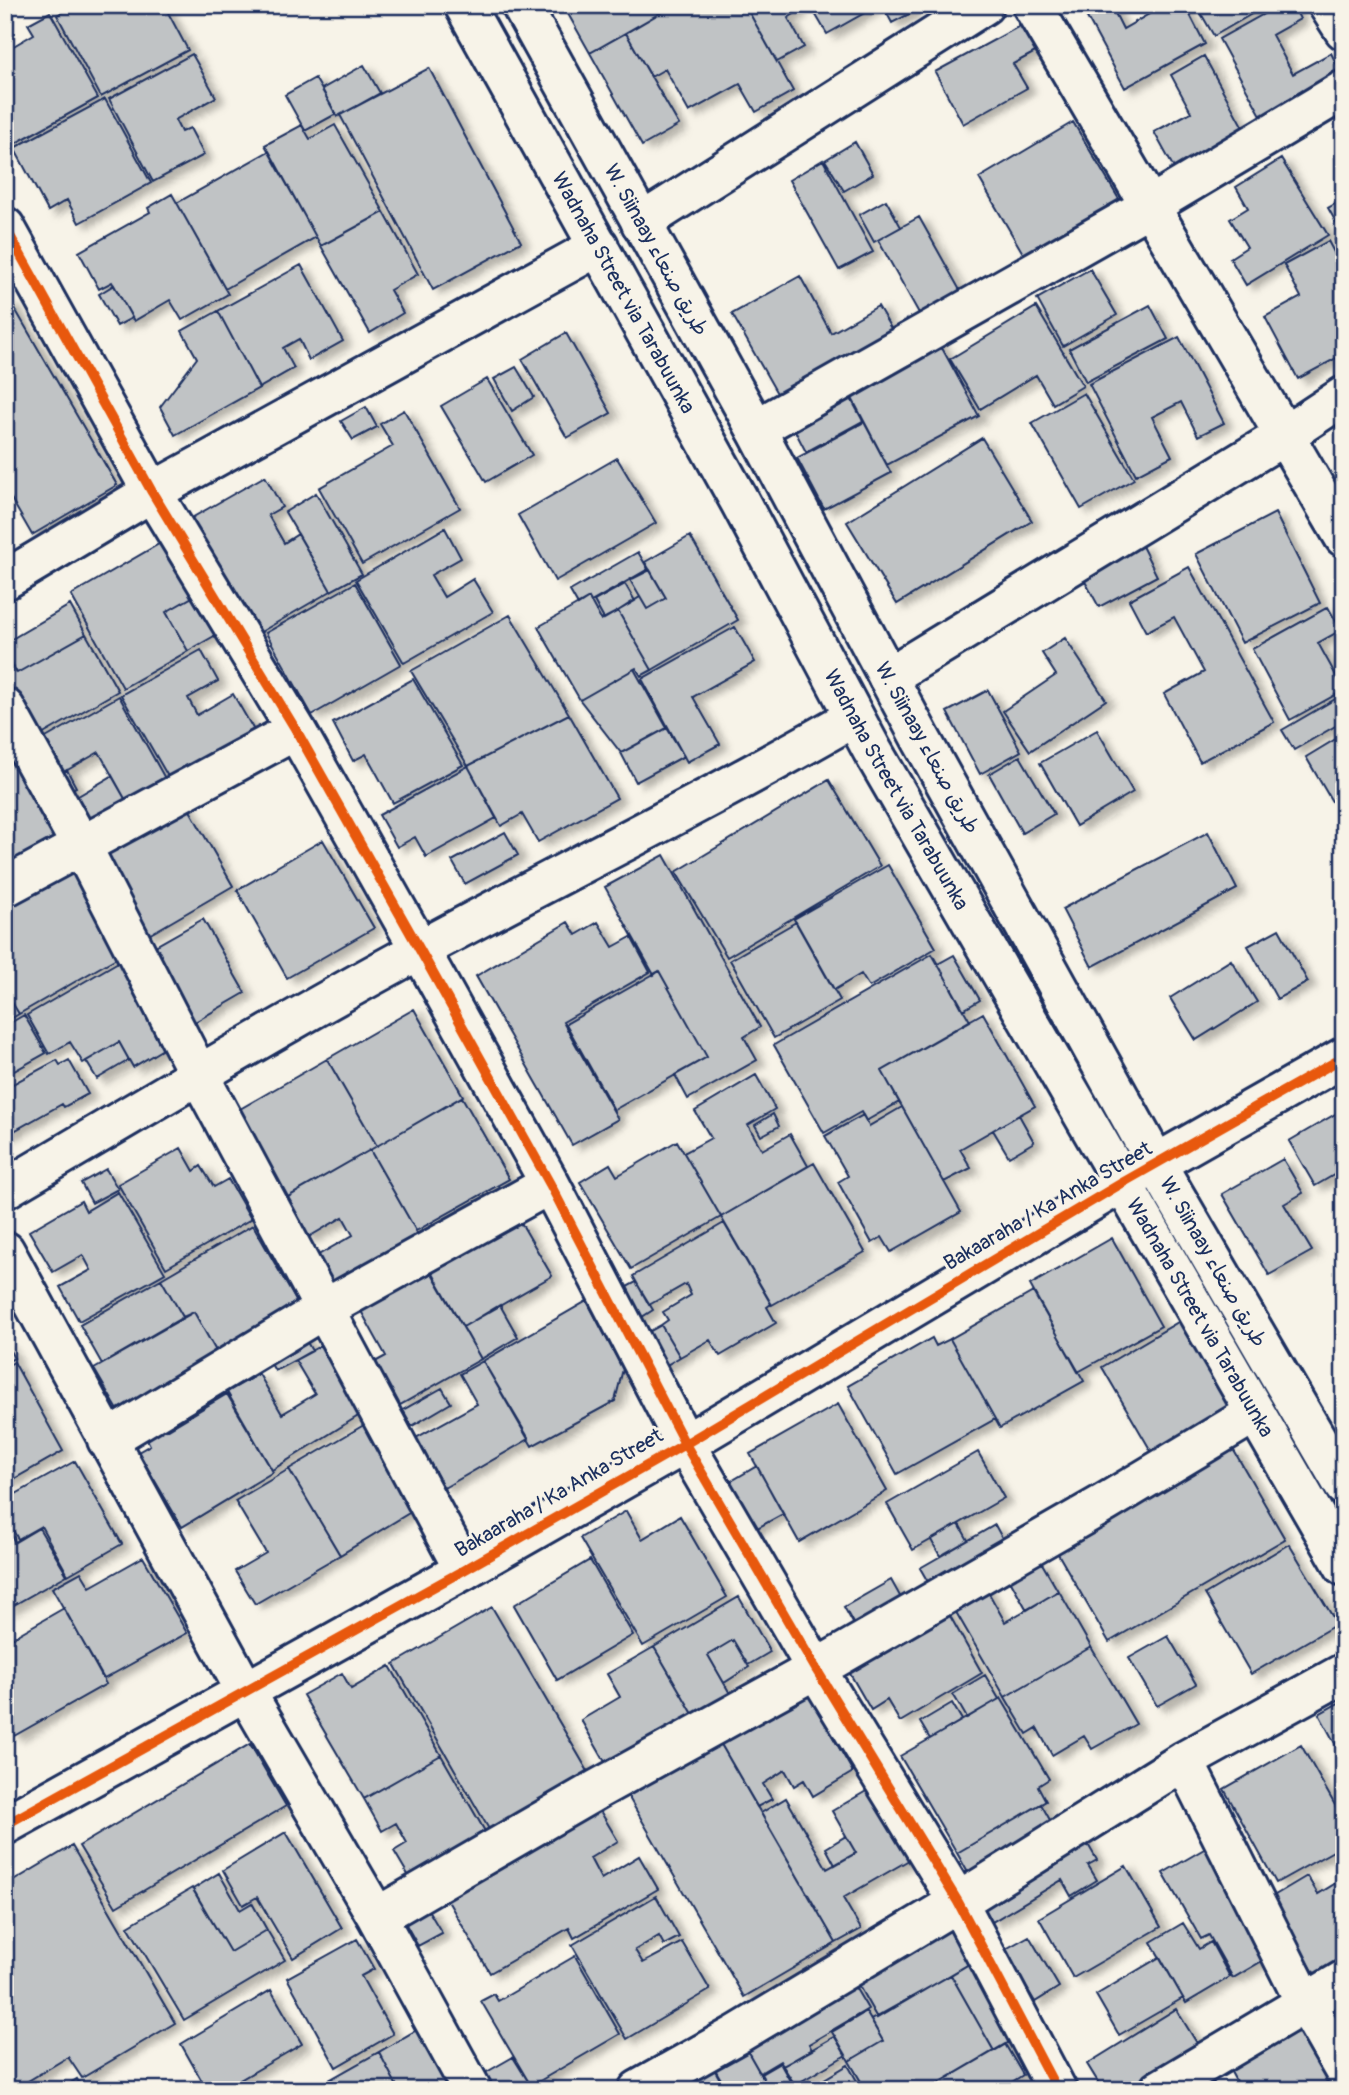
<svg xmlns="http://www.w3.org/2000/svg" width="1349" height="2095" viewBox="0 0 1349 2095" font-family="Pangolin,'Playpen Sans Arabic',sans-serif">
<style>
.building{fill:#c0c3c5;stroke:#1b2f5e;stroke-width:2;filter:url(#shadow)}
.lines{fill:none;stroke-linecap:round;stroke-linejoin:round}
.street-casing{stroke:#1b2f5e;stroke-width:44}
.secondary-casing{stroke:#1b2f5e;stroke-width:44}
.street{stroke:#f7f3e8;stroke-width:38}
.secondary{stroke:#f7f3e8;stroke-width:38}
.cycleway-casing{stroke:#f7f3e8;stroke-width:15}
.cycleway{stroke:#e8590c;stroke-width:10}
.labels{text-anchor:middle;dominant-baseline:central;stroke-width:6;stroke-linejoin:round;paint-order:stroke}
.street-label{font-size:21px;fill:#1b2f5e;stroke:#f7f3e8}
</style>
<defs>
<filter id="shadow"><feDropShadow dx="8" dy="4.5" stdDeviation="3.5" flood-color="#0004"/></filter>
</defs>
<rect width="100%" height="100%" fill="#f7f3e8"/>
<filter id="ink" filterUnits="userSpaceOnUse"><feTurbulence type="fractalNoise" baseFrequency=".0143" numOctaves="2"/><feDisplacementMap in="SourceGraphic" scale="14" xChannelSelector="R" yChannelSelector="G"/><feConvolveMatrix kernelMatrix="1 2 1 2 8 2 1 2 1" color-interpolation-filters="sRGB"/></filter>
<g filter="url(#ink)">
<path class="building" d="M74,5H164L188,50L101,97L57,15Z
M563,5H674L590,53Z
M674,5H745L793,91L756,112L740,84L689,112L665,69L651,77L626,33Z
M745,5H796L799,11L788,18L804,47L777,62Z
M810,5H862L866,12L827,34Z
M862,5H877L866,12Z
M890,5H909L913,12L892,23L884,8Z
M1091,5H1111L1123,29L1154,11L1151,5H1185L1205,44L1125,88L1083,10Z
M1196,5H1267L1214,36Z
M1280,5H1293L1300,19L1272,35L1293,74L1331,53L1342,75L1263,119L1219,39Z
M50,12L98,98L5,149V51L34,34L28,24Z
M1027,22L1041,49L1013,64L1027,88L963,124L935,72Z
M626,33L679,125L642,146L590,53Z
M192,54L216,97L175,120L181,132L190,128L204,155L153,182L109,99Z
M1204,56L1245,131L1175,170L1154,132L1191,112L1171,75Z
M364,65L380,93L337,117L322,89Z
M429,68L521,242L433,290L340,115Z
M315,78L336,114L305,131L285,95Z
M105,99L151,183L79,223L67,200L48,211L14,148Z
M1073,122L1123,206L1028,262L979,178Z
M302,125L310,139L335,125L384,212L321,246L265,145Z
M855,142L873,174L844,191L825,160Z
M269,151L316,237L225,289L177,203Z
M1281,159L1328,235L1246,285L1230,258L1247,247L1230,219L1248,208L1236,187Z
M823,160L873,252L839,270L789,180Z
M172,194L228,294L182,320L170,300L134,321L112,282L99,289L79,252L150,212L148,208Z
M1344,199V229L1341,231L1328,208Z
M886,200L901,227L874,242L859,215Z
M384,212L418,274L390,290L403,313L370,333L321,246Z
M919,217L966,301L925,324L878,240Z
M1344,235V254L1335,240Z
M1328,241L1344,271V354L1298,379L1265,317L1301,297L1284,265Z
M301,265L343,341L309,360L299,339L283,348L294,368L259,388L218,311Z
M1090,269L1117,315L1063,346L1037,299Z
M800,276L831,333L878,306L893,332L779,397L732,314Z
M114,285L132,318L117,326L99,294Z
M11,302L117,485L32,535L5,488V305Z
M1150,305L1168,339L1086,382L1069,349Z
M1036,307L1083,386L1053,404L1036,375L980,409L950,359Z
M218,311L259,388L175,435L160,407L197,358L182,331Z
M566,333L611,413L567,438L522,359Z
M936,337L979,416L887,465L845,385Z
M1179,337L1224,423L1198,436L1181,402L1152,417L1172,456L1136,475L1089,384Z
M516,367L534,397L512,411L494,379Z
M487,379L532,455L486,482L441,406Z
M1084,393L1134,479L1081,509L1032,423Z
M849,395L863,421L806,452L792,425Z
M366,407L377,427L353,440L341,421Z
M404,410L460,508L362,564L319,488L393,446L380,424Z
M864,422L891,473L824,509L797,458Z
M982,438L1032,521L897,604L847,522Z
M617,458L656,523L555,581L518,515Z
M265,476L282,507L268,515L284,543L298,534L331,591L247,640L181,524Z
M316,493L362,574L331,591L285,512Z
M1275,513L1320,603L1242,643L1196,554Z
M445,528L461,558L431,575L444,597L473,579L493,612L404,663L356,580Z
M690,536L738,620L652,670L618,611L640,597L647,609L666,598L645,562Z
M171,537L201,592L166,612L188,651L123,688L71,595Z
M1141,544L1157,576L1099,607L1082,576Z
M638,552L648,569L591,602L589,598L578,605L570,591Z
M1189,567L1274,722L1200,762L1164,694L1204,672L1174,617L1146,632L1129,600Z
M650,570L666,598L647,609L630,580Z
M355,583L401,664L312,715L266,633Z
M625,584L635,601L604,619L594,601Z
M201,592L223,631L188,651L166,612Z
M589,598L601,620L618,611L652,670L641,676L636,668L580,700L538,627Z
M70,605L86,634L17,673L5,652V643Z
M1328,607L1341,630L1318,643L1344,690L1290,720L1252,649Z
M510,615L569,714L468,766L411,671Z
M735,627L755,662L693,697L720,744L687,762L642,679Z
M86,634L118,691L33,740L5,691V653L17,673Z
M1065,638L1106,700L1030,751L1003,711L1056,675L1042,653Z
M201,650L218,681L188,698L197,715L233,694L259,739L174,787L121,695Z
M634,669L667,728L621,753L580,700Z
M413,679L463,765L393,803L366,754L353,761L333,723Z
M988,690L1021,751L980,774L947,712Z
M1344,694V721L1294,750L1282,730Z
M119,696L167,782L128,804L99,752L50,780L30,747Z
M569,714L617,798L538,842L522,814L501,826L468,766Z
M667,728L684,756L636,782L621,753Z
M1097,730L1133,792L1076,826L1040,763Z
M1344,734V800L1334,805L1306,757Z
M21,751L70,837L5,873V760Z
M1020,756L1054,814L1022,833L989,774Z
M468,766L496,818L426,857L415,837L397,847L379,815Z
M67,770L76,787L59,796L50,780Z
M112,776L128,804L79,833L63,805Z
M829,780L880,866L727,957L676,872Z
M183,798L233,886L147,936L96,847Z
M505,832L518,855L465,884L452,861Z
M1208,832L1237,889L1092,967L1062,909Z
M323,840L374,928L287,978L237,890Z
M664,855L760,1027L744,1037L757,1060L688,1099L675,1075L707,1057L659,971L654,975L605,887Z
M71,858L125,953L19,1014L5,991V896Z
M888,865L936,948L869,987L861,974L834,990L794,919Z
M203,919L245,993L193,1023L152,948Z
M568,922L576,935L598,922L613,947L631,937L650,972L563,1022L618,1119L572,1145L476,976Z
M796,922L840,1000L774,1038L730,960Z
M1279,929L1308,982L1277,999L1248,946Z
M932,954L970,1021L882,1071L899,1102L866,1121L861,1112L824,1133L774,1045Z
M954,955L980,1000L963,1010L938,964Z
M1231,960L1257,1002L1196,1040L1170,998Z
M120,961L168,1046L133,1067L119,1042L83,1063L70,1042L49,1054L27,1015Z
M659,971L707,1057L614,1110L566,1024Z
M5,991L19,1014L5,1022Z
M414,1009L463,1096L377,1146L327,1059Z
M983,1013L1035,1106L960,1149L971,1168L944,1182L882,1071Z
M24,1015L46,1053L5,1076V1026Z
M119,1042L129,1060L97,1079L86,1061Z
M327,1059L377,1146L283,1200L233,1113Z
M57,1060L60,1065L69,1060L88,1094L64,1107L62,1104L5,1136V1088Z
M756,1075L775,1109L748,1125L762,1150L790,1134L808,1166L721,1217L684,1153L711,1138L695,1111Z
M462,1097L509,1179L416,1231L370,1150Z
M902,1107L961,1212L891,1252L882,1237L872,1243L838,1182L848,1176L825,1136L863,1115L869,1126Z
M1344,1109V1169L1315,1186L1289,1141Z
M773,1114L779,1126L761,1136L755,1125Z
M1019,1115L1034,1142L1009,1157L993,1130Z
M677,1141L721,1217L631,1269L580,1182L610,1164L617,1176Z
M181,1148L194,1171L201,1166L214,1187L228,1179L251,1219L166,1268L118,1184Z
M370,1150L424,1245L328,1301L306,1262L353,1235L343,1217L307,1238L284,1199Z
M1283,1159L1303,1193L1284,1204L1312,1251L1269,1275L1222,1194Z
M814,1163L865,1252L772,1305L721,1217Z
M106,1169L118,1189L92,1203L81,1183Z
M118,1192L165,1273L79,1321L60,1287L91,1270L83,1255L53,1272L29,1231L81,1201L86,1211Z
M520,1221L552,1276L463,1327L432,1272Z
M724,1223L771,1304L767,1307L776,1323L720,1356L710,1340L680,1357L661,1325L668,1320L663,1312L691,1295L686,1284L649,1305L633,1276Z
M253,1225L303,1313L221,1360L194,1312L183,1317L161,1279Z
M1112,1238L1161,1326L1078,1372L1030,1285Z
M425,1261L481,1359L400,1405L392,1390L378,1398L362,1369L386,1356L356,1302Z
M161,1279L183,1317L102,1364L80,1325Z
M636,1282L653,1310L631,1324L614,1294Z
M1033,1292L1084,1381L1000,1428L950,1339Z
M587,1301L623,1369L615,1401L532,1446L483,1361Z
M500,1305L518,1337L481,1359L463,1327Z
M194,1312L221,1360L122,1417L94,1369Z
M1185,1318L1240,1415L1158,1463L1102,1367Z
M661,1325L680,1357L660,1369L641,1336Z
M301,1331L312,1351L275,1371L265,1353Z
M932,1338L936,1346L950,1339L995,1419L897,1474L848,1386Z
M332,1339L371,1408L272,1470L227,1392L259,1374L282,1414L315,1394L295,1360Z
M5,1342L14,1358L5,1363Z
M483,1361L529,1439L444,1488L416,1438L477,1404L460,1374Z
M14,1362L63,1451L5,1484V1367Z
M442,1388L451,1403L412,1426L403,1410Z
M227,1394L273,1472L182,1527L138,1452L150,1445L145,1435L163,1424L167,1430Z
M838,1404L887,1491L799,1542L750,1454Z
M374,1419L424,1504L340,1555L289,1469Z
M1233,1449L1285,1539L1109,1642L1057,1552Z
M978,1452L1004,1498L913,1550L887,1504Z
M75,1461L122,1544L68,1575L41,1526L18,1539L5,1517V1500Z
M757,1466L783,1514L750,1532L723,1486Z
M289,1469L340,1555L255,1604L235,1571L266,1553L235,1501Z
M626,1511L642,1539L680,1516L727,1597L643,1646L580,1538Z
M5,1524L15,1542L39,1528L67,1575L5,1610Z
M959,1524L968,1540L940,1556L931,1540Z
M995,1525L1007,1547L932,1589L920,1568Z
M1289,1544L1337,1624L1251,1674L1205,1594Z
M143,1557L187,1633L104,1679L52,1588L81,1572L90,1587Z
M590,1560L633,1635L557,1680L514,1605Z
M1040,1560L1058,1591L1027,1610L1009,1578Z
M891,1580L906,1607L859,1634L844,1607Z
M982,1581L1005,1622L1059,1591L1091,1647L1005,1697L949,1600Z
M739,1597L770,1652L748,1665L733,1640L708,1655L736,1704L700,1726L654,1647Z
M492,1607L593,1780L494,1838L394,1664Z
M945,1607L982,1673L900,1722L887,1700L871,1710L845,1665Z
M64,1608L106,1684L14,1736L5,1720V1642Z
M1168,1636L1196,1684L1157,1706L1129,1658Z
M733,1640L749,1667L724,1683L708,1655Z
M654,1647L700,1726L613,1776L581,1720L620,1697L607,1674Z
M1091,1647L1136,1724L1092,1749L1084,1736L1052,1755L1037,1728L1027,1734L1005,1697Z
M390,1666L441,1755L364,1799L303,1695L342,1673L351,1689Z
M985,1675L999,1699L967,1718L953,1694Z
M805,1688L853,1772L813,1796L804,1780L794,1786L785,1770L763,1784L772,1799L757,1807L718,1739Z
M1001,1698L1049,1779L1038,1786L1046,1801L957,1853L900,1756Z
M1344,1700V1760L1319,1714Z
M952,1703L962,1720L930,1739L920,1722Z
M718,1739L836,1943L744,1997L621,1784Z
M250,1744L286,1806L116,1907L79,1846Z
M1301,1745L1344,1821V1845L1276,1883L1224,1789Z
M441,1755L490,1840L414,1885L394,1851L407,1843L396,1823L382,1831L364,1799Z
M868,1790L909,1860L843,1898L861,1929L836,1943L761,1813L786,1798L827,1869L856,1853L832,1811Z
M1041,1804L1055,1829L971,1878L957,1853Z
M599,1809L618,1841L590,1858L601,1879L639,1856L658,1889L574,1938L569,1928L490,1973L438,1884Z
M286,1832L342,1928L293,1958L257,1897L243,1905L223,1870Z
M1082,1834L1097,1860L1088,1865L1097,1880L1071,1896L1062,1880L992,1922L977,1895Z
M846,1836L856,1853L835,1865L826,1848Z
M1211,1845L1274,1954L1233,1978L1209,1935L1201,1939L1163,1873Z
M72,1846L175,2023L82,2078L68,2057L13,2090H5V1886Z
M1126,1866L1161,1927L1073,1978L1039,1918Z
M219,1873L240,1910L252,1903L267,1930L230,1952L193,1889Z
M1307,1876L1318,1894L1344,1878V1976L1323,1988L1270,1898Z
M192,1888L230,1952L267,1930L285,1960L184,2020L128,1926Z
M656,1896L679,1937L664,1945L659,1936L635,1950L643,1963L682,1942L710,1990L627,2039L572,1945Z
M427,1908L442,1933L418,1946L404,1921Z
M958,1921L979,1958L877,2018L856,1981Z
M1183,1923L1199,1949L1211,1942L1230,1977L1186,2003L1151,1942Z
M1029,1936L1059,1987L1035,2002L1004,1950Z
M357,1939L374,1969L361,1976L393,2034L336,2067L287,1978Z
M575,1956L620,2034L531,2086L481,2001L494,1994L498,2001Z
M1160,1957L1183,1998L1119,2035L1096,1995Z
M979,1958L1023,2034L994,2051L951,1975Z
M951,1975L994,2051L927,2090H866L849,2061L883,2041L871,2020Z
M852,1982L868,2009L809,2044L812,2050L783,2066L780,2061L760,2073L744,2045Z
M1344,1989V2044L1320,2003Z
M271,1990L302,2044L240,2080L245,2087L239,2090H207L181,2044Z
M1176,2009L1200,2048L1133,2090H1103L1087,2064Z
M866,2012L883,2041L849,2061L832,2032Z
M1295,2017L1336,2089L1230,2090L1238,2085L1224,2059Z
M427,2024L464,2090H399L379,2052Z
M835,2036L846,2055L795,2085L783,2066Z
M1005,2044L1023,2075L999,2090H927Z
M744,2045L765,2082L752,2090H727L712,2064Z
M379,2052L399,2090H317L315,2088Z
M513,2057L531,2086L533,2090H495L485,2073Z
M780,2063L795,2090H770L761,2074Z
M848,2065L862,2090H806Z
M713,2067L726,2090H682L681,2087Z
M77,2079L83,2090H59Z
M1213,2082L1217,2090H1198Z"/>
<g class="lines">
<g class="street-casing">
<path id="street" d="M1032,5L1344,537
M1328,5L1344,30
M641,223L984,5
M5,227L152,492L296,730L420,950L550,1184L685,1444L816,1669L958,1902L1057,2090
M756,429L1150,206L1344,90
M5,580L152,492L599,246
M888,677L1285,435L1344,396
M5,708L82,847L199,1075L464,1570
M5,887L296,730
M5,1189C143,1108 280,1025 421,949C565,871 712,799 854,717
M5,1251L246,1692L377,1917L472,2090
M107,1440L324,1309L550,1184
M1184,1761L1305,2002L1344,2070
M377,1917L598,1789L816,1669L1105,1503L1255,1413
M638,2090L736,2035L958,1902L1184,1761L1344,1673
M1159,2090L1344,1980"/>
</g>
<g class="secondary-casing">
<g id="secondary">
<path id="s1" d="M464,5L740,502L872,750L1344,1566"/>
<path d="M521,5L756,429L921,739L1157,1165L1344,1486"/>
<path d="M5,1825L464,1570L685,1444L1122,1183L1344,1057"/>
</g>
</g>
<use href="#street" class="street"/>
<use href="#secondary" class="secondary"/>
<g class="cycleway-casing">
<path id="cycleway" d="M5,227L152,492L296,730L420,950L550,1184L685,1444L816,1669L958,1902L1057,2090
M5,1825L464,1570L685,1444L1122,1183L1344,1057"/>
</g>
<use href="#cycleway" class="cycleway"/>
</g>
</g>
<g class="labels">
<g class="street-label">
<text transform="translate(656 250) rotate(61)">W. Siinaay طريق صنعاء</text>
<text stroke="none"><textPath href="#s1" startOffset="329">Wadnaha Street via Tarabuunka</textPath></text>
<text transform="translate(927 748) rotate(61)">W. Siinaay طريق صنعاء</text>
<text stroke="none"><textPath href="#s1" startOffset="896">Wadnaha Street via Tarabuunka</textPath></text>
<text transform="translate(1048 1206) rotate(-30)">Bakaaraha / Ka Anka Street</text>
<text transform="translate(1213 1262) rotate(60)">W. Siinaay طريق صنعاء</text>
<text stroke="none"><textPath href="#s1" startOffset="1505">Wadnaha Street via Tarabuunka</textPath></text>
<text transform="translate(559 1493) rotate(-30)">Bakaaraha / Ka Anka Street</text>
</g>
</g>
<rect width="1349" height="2095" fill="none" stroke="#f7f3e8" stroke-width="28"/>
<rect x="14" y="14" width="1321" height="2067" fill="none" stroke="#1b2f5e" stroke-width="2.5" filter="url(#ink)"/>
</svg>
